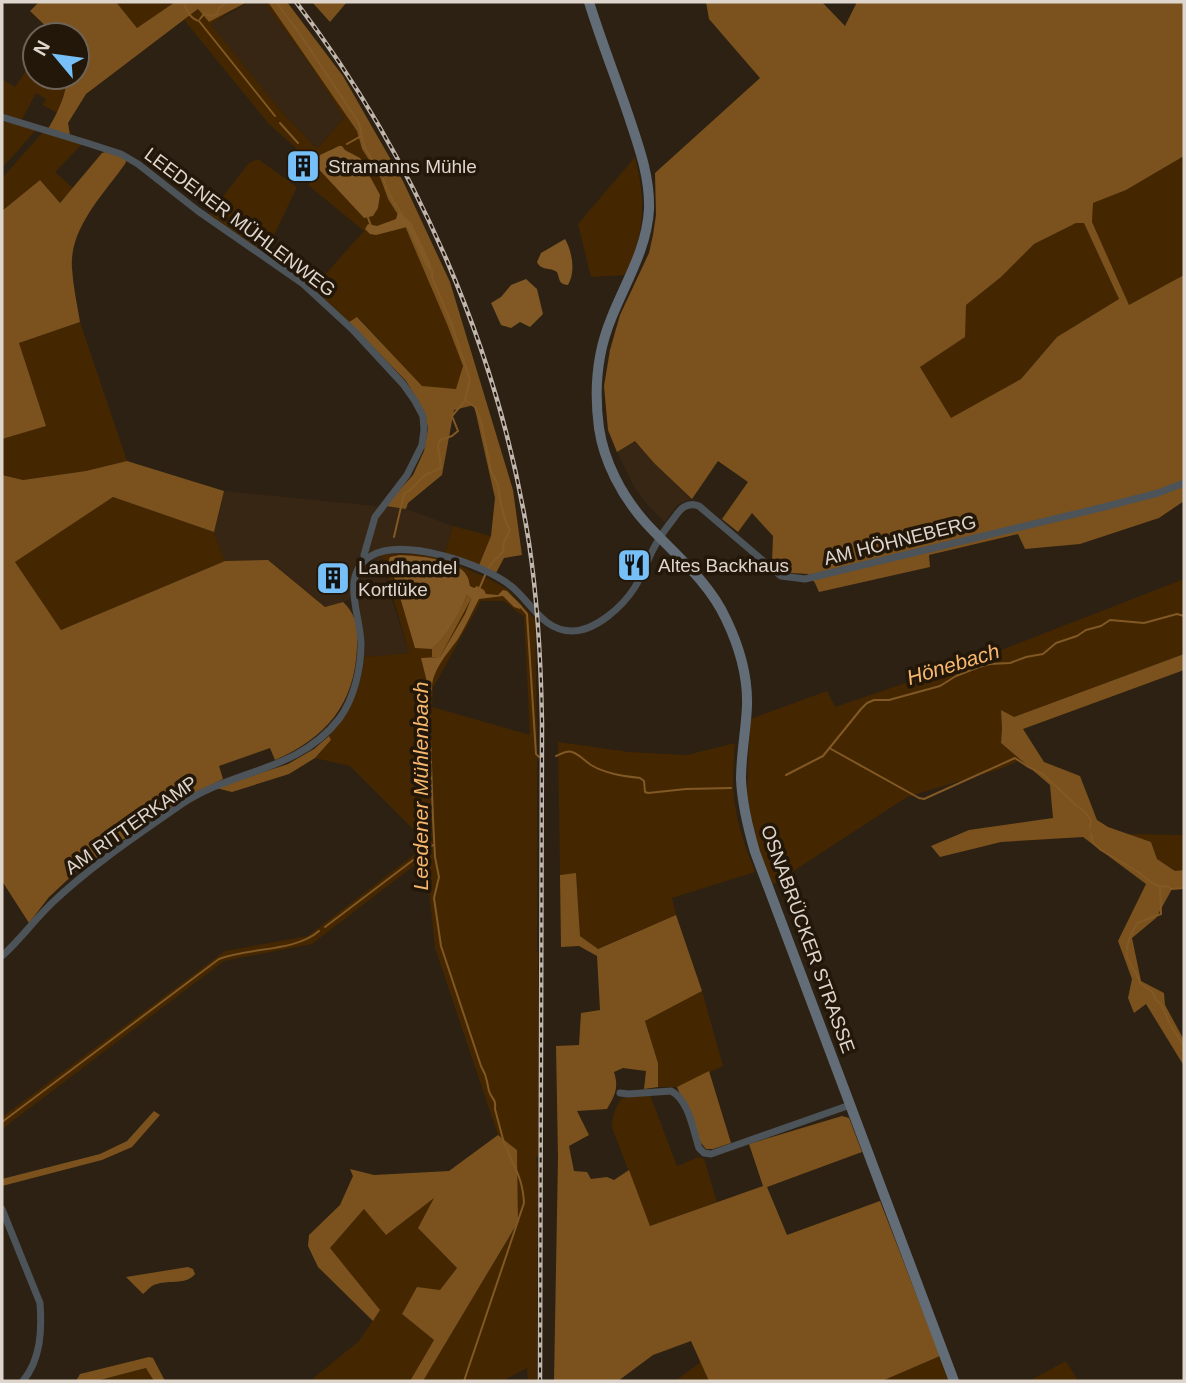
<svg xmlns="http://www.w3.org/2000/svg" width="1186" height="1383" viewBox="0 0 1186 1383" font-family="Arial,sans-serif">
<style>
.built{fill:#372613}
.green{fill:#442700;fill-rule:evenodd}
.forest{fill:#7b521d;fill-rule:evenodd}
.water{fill:#825824}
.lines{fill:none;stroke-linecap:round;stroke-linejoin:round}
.stream{stroke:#825824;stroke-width:2}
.minor{stroke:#4c5359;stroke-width:7}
.secondary{stroke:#626d77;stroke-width:10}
.rail-casing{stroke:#bfb6ad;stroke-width:4.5}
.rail{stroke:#23170a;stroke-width:2;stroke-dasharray:5;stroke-linecap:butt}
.labels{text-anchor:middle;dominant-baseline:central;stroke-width:7;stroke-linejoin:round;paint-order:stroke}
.poi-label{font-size:19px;fill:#ded6cd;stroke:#23170a;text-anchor:start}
.street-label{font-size:19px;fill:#ded6cd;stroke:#23170a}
.water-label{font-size:21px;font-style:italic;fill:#f7b86e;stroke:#23170a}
</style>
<rect width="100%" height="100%" fill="#2d2113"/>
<path class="built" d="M249,2H264L308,62L344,118L317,149L281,111L210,25Z
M635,440L654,463L692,499L678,504L665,522L645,502L634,486L617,452Z
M224,491L406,509L453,526L443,558L381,556L390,593L409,653L364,657L355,598L326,607L268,560L225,561L214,532Z"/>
<path class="green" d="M116,2H175L137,28Z
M247,2H249L227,13L211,25L281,111L317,149L344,118L308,62L264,2H268L357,131L362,149L380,177L388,199L405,226L448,324L463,366L457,389L422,387L358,317L349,322L313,288L364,231L308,185L320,170L364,218L360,158L345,150L332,148L329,152L319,155L314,164L269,124L184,20L199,9L209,22Z
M35,58V77H66L67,84L57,113L43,105L46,99L36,93L21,121L2,115V79L15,87Z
M2,121L36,130L2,168Z
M44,131L83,143L55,172L73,188L59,203L40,180L2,211V178Z
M1184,156V275L1129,306L1092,222L1093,203L1126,190Z
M635,157C646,202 645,232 626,275L591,277L578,224Z
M258,159L297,187L265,254L209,214L249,163Z
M1084,222L1119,299L1057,337L1021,379L951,419L920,367L964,337L966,305L1001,277L1034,244L1076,223Z
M80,322L127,461L86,471L23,480L2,475V439L45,425L19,343Z
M113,497L214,532L225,561L61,630L15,562Z
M453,526L491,536L479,565L445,553Z
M411,554L443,558L493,581L507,589L535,619L537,737V951L538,954V1155L536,1158L538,1176L537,1381H528L527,1368L502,1381H423L518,1222L517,1150L498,1135L435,948L429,890L428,855L312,944L224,961L2,1129V1117L225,951L308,936L428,844L350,766L315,758L331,740L328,734C351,710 361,690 364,657L409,653L381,555ZM481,601H504L524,617L530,735L432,707L433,688Z
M1184,579V654L1014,717L1002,728L1001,743L1021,760L1000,769L907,797L772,885L757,845L747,795L750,719L827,691L835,707L991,654Z
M558,742L629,752L687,755L735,743C734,756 733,769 733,782C733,813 744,844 755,872L672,898L676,915L597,949L580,936L576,873L560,875Z
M1127,834L1184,835V870L1175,871L1157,859L1151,842Z
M702,991L723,1066L677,1087H658V1063L645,1021Z
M650,1095L677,1166L699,1157L704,1159L717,1202L650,1226L612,1128C612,1116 615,1108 622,1098Z
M435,1197L418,1228L457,1268L440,1290L402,1314L434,1340L410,1381H310L359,1341L380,1310L330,1248L364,1209Z
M940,1356L949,1381H882Z
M1066,1361L1077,1379L1073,1381H1029Z
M701,1362L709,1381H675Z
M147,1368L154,1381H96Z"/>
<path class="forest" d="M39,2H116L137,28L175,2H247L209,22L198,9L86,94L68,123L70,135L48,129C56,116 68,92 66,77H77V35H55L30,11Z
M268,2H287L343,76L403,181L450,282L513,490L522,555L504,558L496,573L479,565L491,536L495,498L474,405L454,410L442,475L408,503L406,509L385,506L413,475L424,451L428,429L425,413L406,381L349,322L357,317L422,386L456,389L463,366L447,324L405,226L388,199L380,177L362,149L357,131Z
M312,2H347L330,22Z
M706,2H822L845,26L857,2H1184V156L1126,190L1093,203L1092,222L1129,305L1184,275V501L1159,518L1080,544L1025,549L1018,534L929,555L930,567L819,592L815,583L808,574L791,573L772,562L773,536L752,513L738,532L722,519L748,482L718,461L692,499L654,463L635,441L617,452L608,430L604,386L610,350L620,315L649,253L653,235L656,215L655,173L760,78L709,19ZM1076,223H1084L1119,299L1057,337L1021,379L951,418L920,367L965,337L966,305L1001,277L1034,244Z
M109,151L127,159L125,164C104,194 69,228 72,268C73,286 77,304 80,322L19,343L46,426L2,439V211L40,180L60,203L102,153Z
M127,461L224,491L214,532L113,497L15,562L61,630L225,561L268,560L325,607L343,602C357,615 358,629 357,647C355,704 326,738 275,760L270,748L219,766L223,779L180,801L78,870L49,897L29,923L2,881V475L23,480L86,471Z
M467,595L471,599L440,657H432V649C449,634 458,615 467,595Z
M1184,654V670L1023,729L1044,762L1080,776L1097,820L1108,827L1151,842L1157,859L1175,871L1184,870V889H1172L1156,918L1132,938L1141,981L1164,993L1165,1005L1184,1040V1066L1146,1004L1134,1013L1128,998L1132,979L1118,941L1146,884L1083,837L1001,842L940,857L931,846L969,830L1053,818L1050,785L1001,743L1002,728L1001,710L1014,717Z
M329,736L331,740L315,758L289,774L232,792L216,788L288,764L314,749Z
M576,873L580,936L598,949L676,915L702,991L645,1021L658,1063V1087L644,1089L646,1071L623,1068L614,1072C619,1088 615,1095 607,1109L577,1111L589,1135L569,1146L574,1171L587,1172L591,1179L607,1177L614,1180L629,1170L650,1226L763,1186L749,1144L842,1116L849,1118L862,1152L767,1187L787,1235L880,1201L940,1356L882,1381H709L691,1341L653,1355L618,1381H554L558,1157L556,1046L579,1045L581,1013L600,1010L597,956L579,946L561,947L560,875Z
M709,1071L731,1143L713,1149H706L701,1143L677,1087Z
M154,1111L160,1115L132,1147L102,1160L2,1186V1179L100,1154L127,1141Z
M498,1135L517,1150L518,1222L423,1381H410L434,1340L402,1314L417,1287L440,1290L457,1268L418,1228L434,1198L386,1235L364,1209L330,1248L380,1310L373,1321L318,1267L308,1246L309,1235L340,1205L353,1176L350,1169L374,1175L449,1171Z
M188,1267L193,1269L195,1274C186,1285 170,1280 157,1284C151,1285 148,1290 143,1294L126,1277Z
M149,1357L153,1358L165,1381H154L146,1368L96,1381H76L80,1374Z"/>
<path class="water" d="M339,146H342L345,150L360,158L380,195L378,208L373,216L364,218L314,164L320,155Z
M398,212L411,222L430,262L432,271L427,268L407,227L376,235L370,234L365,229L368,224L377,226L396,219Z
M565,239C572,251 576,272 568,285C558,284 560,279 557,272C550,267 541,271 537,262L541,253Z
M526,279L537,289L543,314L530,327L520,322L511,328L501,325L491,303L501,297L511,285Z
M400,555C417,556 458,558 467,576C469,579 469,583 470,586L474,588L477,586L484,590L486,594L498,595L503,590L507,591L522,606L520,609L514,607L503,596L479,599C472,612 466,626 458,639C448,653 433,669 432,687L428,686L421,658L440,657L465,614L471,599L467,595C458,616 449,634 432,649L415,648L389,560L390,557Z"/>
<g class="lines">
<path class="stream" d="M183,2C187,10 190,19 199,21L275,116
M276,2L298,31L359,123L364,146L383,178L390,196L404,218
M200,19L204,14L212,16L217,14L219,8L227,2
M280,123L298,143
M347,144L361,136
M367,215L371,226
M432,271V277L452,325L470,380L465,400L475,407L481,421L491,471L498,485L501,505L506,522L510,530L504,542L503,552L491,564L489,568
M394,537L404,494L410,490L425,475L441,468L438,445L440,440L452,436L458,431L452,416L464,402
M480,587L486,573
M521,607L527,614L536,754L539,757
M431,685L429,710L433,818L435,857L439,877L434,898L441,946L481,1066C488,1078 486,1079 489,1091C492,1100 496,1098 495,1109L504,1143C508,1148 508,1153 511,1159C519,1175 523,1185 524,1203L464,1381
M831,749L919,798L924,799L1015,758L1027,766L1044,775L1077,806L1084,811L1091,820L1090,828
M556,756C561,754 566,750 572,752C579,754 585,761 591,765C606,774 624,776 640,778L644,781L645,792L648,793L686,789L731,788
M786,775L823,756L861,709L867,703L874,700H889L940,686L956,676L979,667L990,664L1010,663L1026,657L1043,654L1056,643L1077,636L1086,630L1101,626L1110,620L1144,623L1177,614L1184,616
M1091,834L1093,843L1101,850L1138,872L1152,883L1160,886L1161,914L1137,923C1132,932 1124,947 1127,957C1130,966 1138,974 1140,983L1152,992L1157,1001L1161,1004L1169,1022L1184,1047
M1162,886L1169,887L1171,889L1184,888
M325,927L433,845
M2,1122L219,959C250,947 295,952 319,931"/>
<path class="minor" d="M2,117L87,143L121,154L138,164L198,211L302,283L353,330L403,384L415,401L423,416L424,430L422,445L407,475L375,517L364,555L365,560
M2,956C20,940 35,919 53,902C91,866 136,836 179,806C231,769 297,773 339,719C354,699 361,669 361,644C361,615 339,575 371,556C403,537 484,564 511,586C531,602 543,631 572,631C596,631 623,606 635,587C643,574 648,558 656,544C661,535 667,527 674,518C677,514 680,509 684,507C689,504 694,504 699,506L781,576L805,579L1104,507L1158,493L1184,483
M620,1093L628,1094L671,1091C689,1100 693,1130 699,1148L704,1153L711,1154L850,1105
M2,1209L40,1303C42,1330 41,1359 23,1381"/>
<path class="secondary" d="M589,2C601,41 616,78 629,117C639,147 650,177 649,209C647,249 625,283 611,319C597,353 594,391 599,428C604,462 622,496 645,522C673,553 708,580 726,619C739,646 748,676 747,706C746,730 741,755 741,779C742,805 748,828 755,852L954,1381"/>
<g class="rail-casing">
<path id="rail" d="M296,2C415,158 499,349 529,543C538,603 541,663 542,723L540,1381"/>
</g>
<use href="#rail" class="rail"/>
</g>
<defs>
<g id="building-square" transform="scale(1.75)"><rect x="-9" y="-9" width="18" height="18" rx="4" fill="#76c0f7" stroke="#23170a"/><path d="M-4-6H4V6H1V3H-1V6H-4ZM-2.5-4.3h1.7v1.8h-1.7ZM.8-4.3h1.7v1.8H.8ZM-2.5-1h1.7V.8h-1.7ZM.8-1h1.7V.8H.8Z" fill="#111"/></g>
<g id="restaurant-square" transform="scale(1.75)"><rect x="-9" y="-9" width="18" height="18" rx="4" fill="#76c0f7" stroke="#23170a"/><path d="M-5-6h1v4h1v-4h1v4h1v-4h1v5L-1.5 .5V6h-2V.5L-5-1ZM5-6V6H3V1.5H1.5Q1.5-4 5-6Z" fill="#111"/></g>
</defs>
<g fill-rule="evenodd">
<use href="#building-square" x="303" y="166"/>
<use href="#restaurant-square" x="634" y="565"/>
<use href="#building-square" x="333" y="578"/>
</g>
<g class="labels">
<g class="poi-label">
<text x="328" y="166">Stramanns Mühle</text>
<text x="658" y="565">Altes Backhaus</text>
<text x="358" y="567">Landhandel<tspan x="358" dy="22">Kortlüke</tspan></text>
</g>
<g class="street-label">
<text transform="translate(240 222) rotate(37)">LEEDENER MÜHLENWEG</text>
<text transform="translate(900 540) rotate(-14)">AM HÖHNEBERG</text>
<text transform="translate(131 825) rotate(-35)">AM RITTERKAMP</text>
<text transform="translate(808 939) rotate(70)">OSNABRÜCKER STRASSE</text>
</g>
<g class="water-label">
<text transform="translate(953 664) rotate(-17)">Hönebach</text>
<text transform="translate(420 786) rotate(-90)">Leedener Mühlenbach</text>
</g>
</g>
<rect width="1186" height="1383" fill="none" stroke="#ded6cd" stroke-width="7"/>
<g transform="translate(56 56) rotate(299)"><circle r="33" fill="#23170a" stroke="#6e6358" stroke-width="2"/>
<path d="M0-5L12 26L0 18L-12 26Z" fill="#76c0f7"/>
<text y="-10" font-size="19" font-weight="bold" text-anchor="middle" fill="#ded6cd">N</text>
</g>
</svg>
